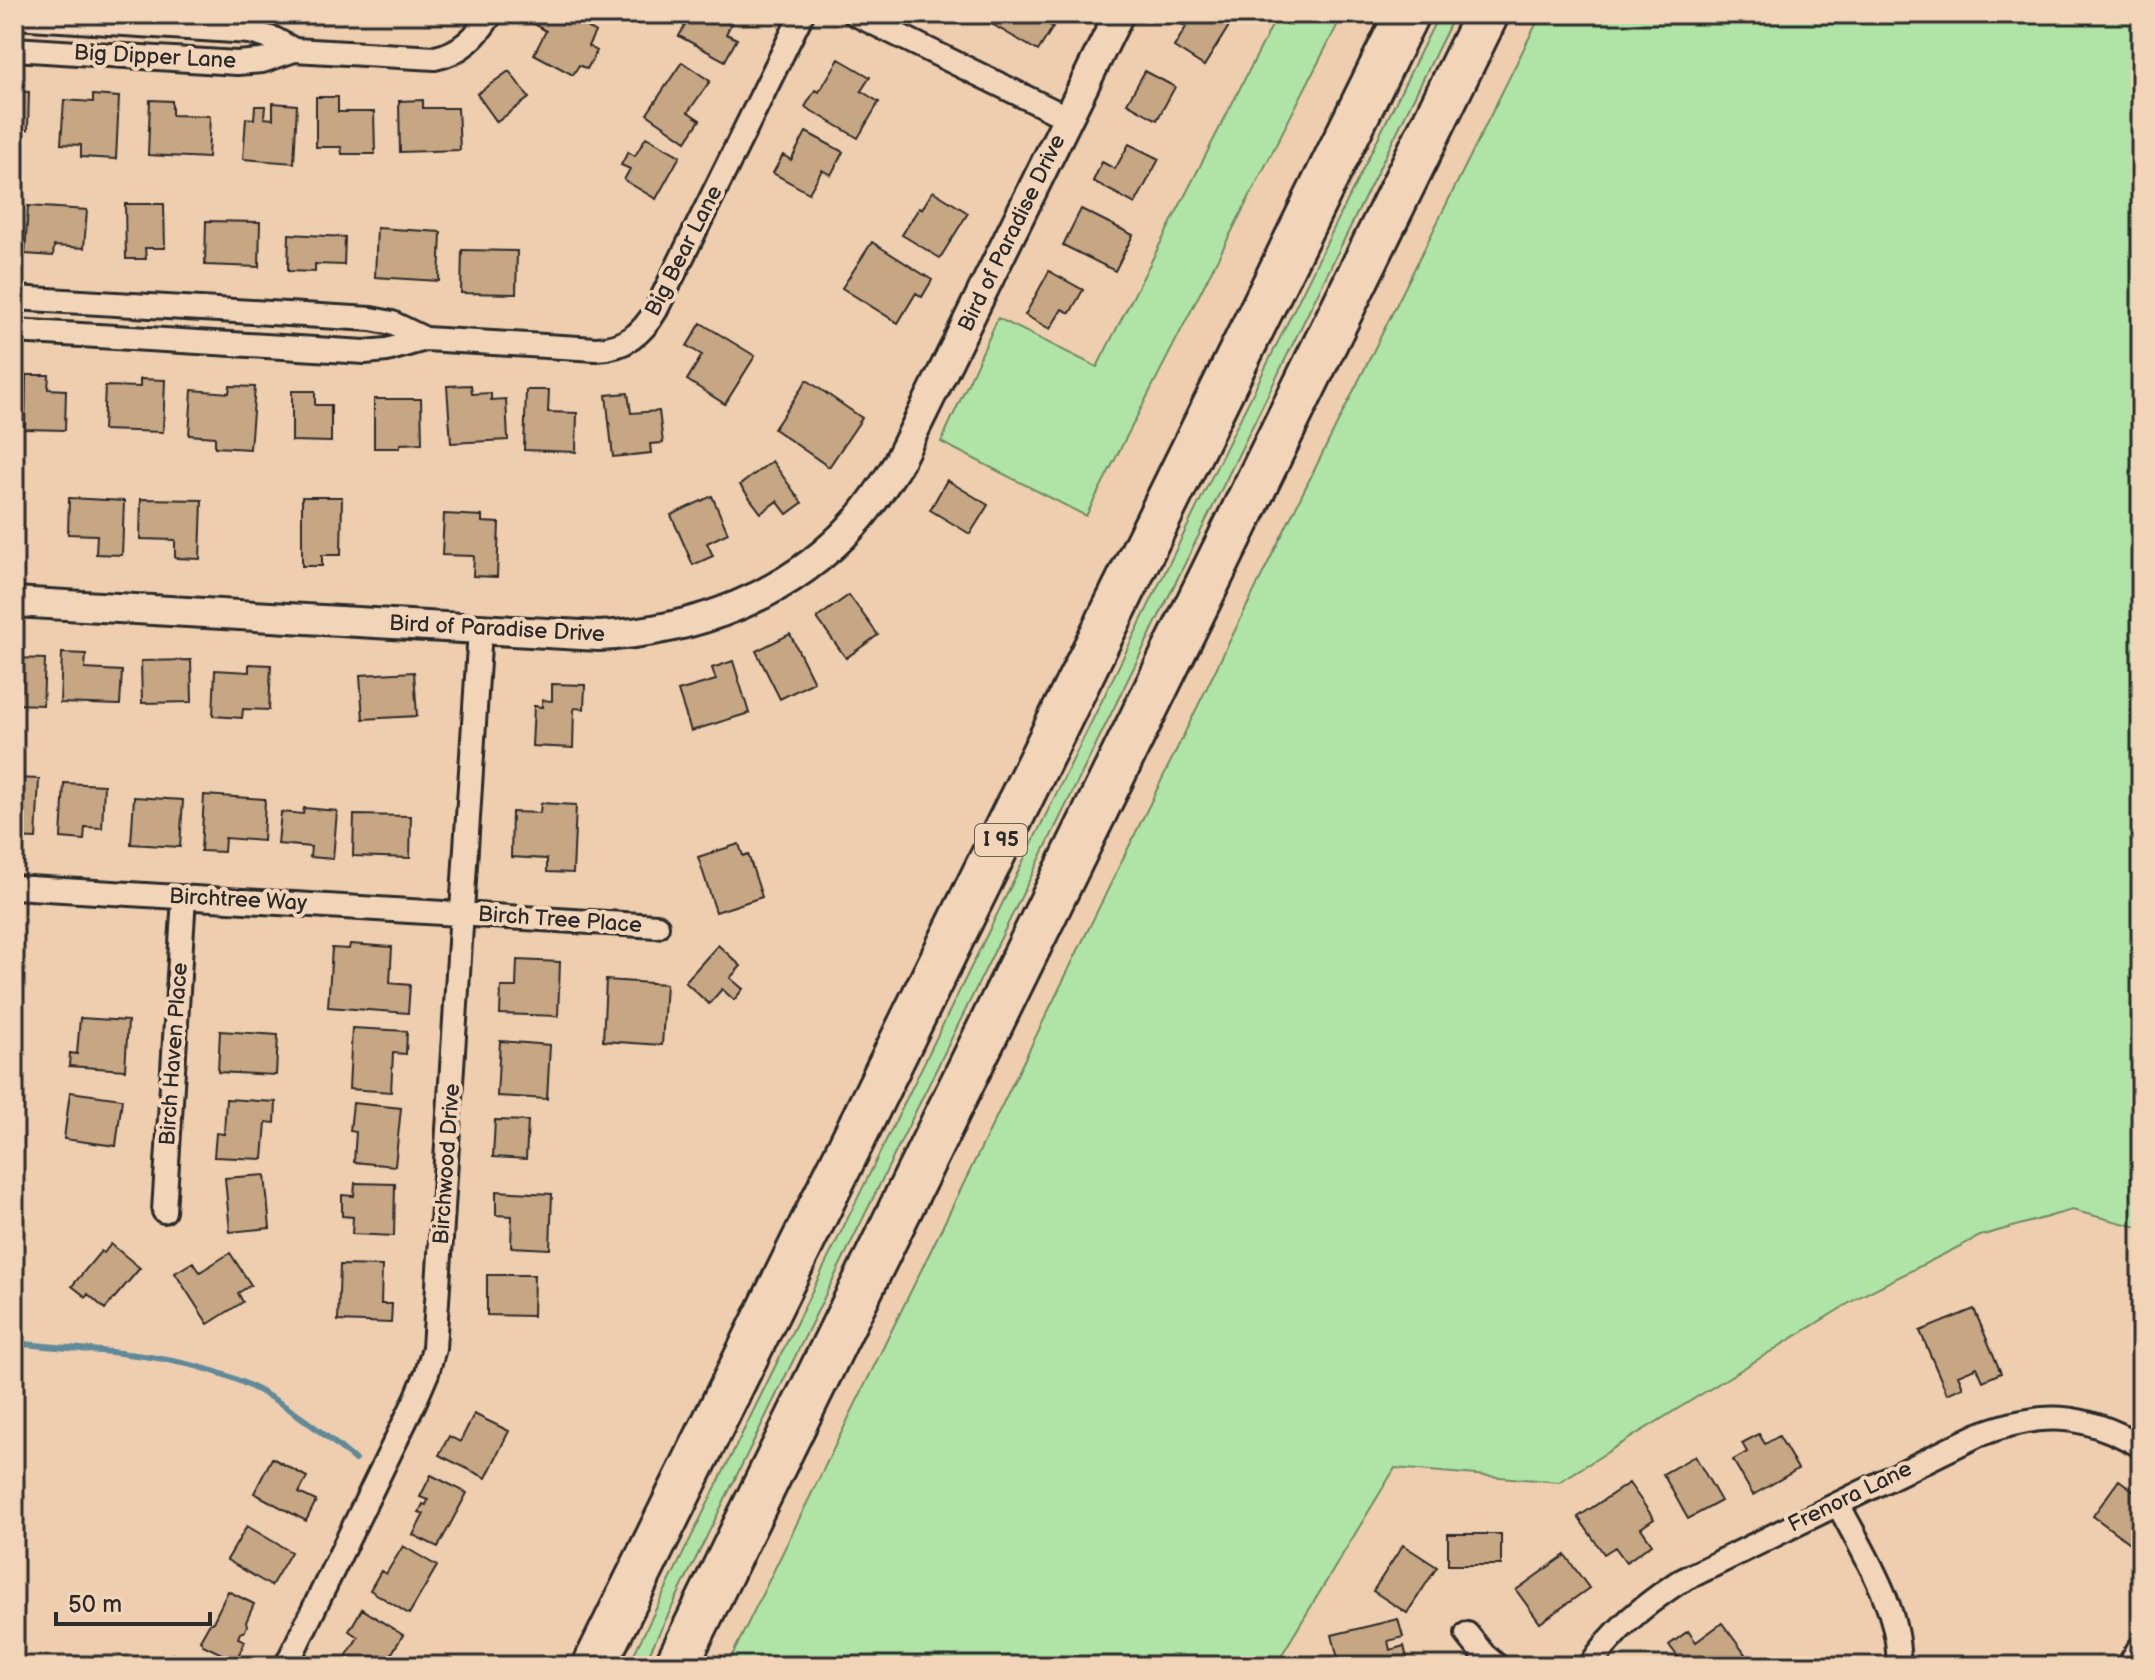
<svg xmlns="http://www.w3.org/2000/svg" width="2155" height="1680" viewBox="0 0 2155 1680" font-family="'Balsamiq Sans',sans-serif">
<style>
.green{fill:#b0e4a6;stroke:#6e8868;stroke-width:2}
.lines{fill:none;stroke-linecap:round;stroke-linejoin:round}
.stream{stroke:#608a9a;stroke-width:6}
.building{fill:#c7a684;stroke:#2b2b2b;stroke-width:2}
.minor-casing{stroke:#2b2b2b;stroke-width:28}
.tertiary-casing{stroke:#2b2b2b;stroke-width:34}
.motorway-casing{stroke:#2b2b2b;stroke-width:48}
.minor{stroke:#f2d5b9;stroke-width:22}
.tertiary{stroke:#f2d5b9;stroke-width:28}
.motorway{stroke:#f2d5b9;stroke-width:42}
.labels{text-anchor:middle;dominant-baseline:central;stroke-width:8;stroke-linejoin:round;paint-order:stroke}
.shield{fill:#f2d5b9;stroke:#675e56;stroke-width:2}
.shield-label{font-size:20px;font-weight:bold;fill:#2b2b2b}
.street-label{font-size:22px;fill:#2b2b2b;stroke:#f2d5b9}
</style>
<rect width="100%" height="100%" fill="#eeceae"/>
<filter id="ink" filterUnits="userSpaceOnUse"><feTurbulence type="fractalNoise" baseFrequency=".0125" numOctaves="2"/><feDisplacementMap in="SourceGraphic" scale="16" xChannelSelector="R" yChannelSelector="G"/><feConvolveMatrix kernelMatrix="1 2 1 2 8 2 1 2 1" color-interpolation-filters="sRGB"/></filter>
<g filter="url(#ink)">
<path class="green" d="M1278,14H1343L1086,516L941,442L998,318L1097,367Z
M1439,14H1455L643,1666H628Z
M1541,14H2141V1228L2072,1210L1980,1236L1859,1297L1559,1482L1395,1468L1275,1666H727L1268,563Z"/>
<g class="lines">
<path class="stream" d="M14,1343C86,1351 179,1352 244,1383C285,1403 320,1430 355,1460"/>
</g>
<path class="building" d="M540,14H563L595,32L588,46L597,51L587,69L579,65L573,75L534,54L546,31L534,24Z
M698,14H736L726,34L737,39L725,61L679,36L691,15L696,18Z
M996,14H1032L1053,27L1038,51L990,23Z
M1175,14H1211L1229,26L1204,66L1174,47L1186,27L1172,18Z
M839,59L870,77L861,91L879,102L858,138L805,107L815,90L819,92Z
M682,62L710,81L688,112L700,120L686,141L647,114Z
M509,71L529,98L497,122L477,94Z
M1145,71L1175,87L1157,120L1127,103Z
M14,91L29,92L28,130H14Z
M93,95L119,97L116,159L81,157V145L61,144L64,100L93,102Z
M316,97H338V112H374L375,154H342L341,147H316Z
M150,100L172,101V115L210,116L208,158L148,155Z
M423,100V108H458L460,150L400,152L399,101Z
M273,103L297,105L294,163L243,159L246,118L254,119L255,106H265L264,118L273,119Z
M806,132L843,152L831,175L822,170L809,193L773,173L783,155L791,160Z
M646,137L680,156L656,199L624,180L630,169L621,165L628,152L635,156Z
M1129,144L1159,159L1135,204L1093,181L1102,162L1115,169Z
M933,191L968,213L940,258L902,235L919,208L922,209Z
M125,204H164L165,248H145L146,259H126Z
M28,206L87,210L84,248L54,246L53,256L25,254Z
M1081,209L1133,235L1115,271L1063,245Z
M206,221L260,222L259,267L205,265Z
M377,228L441,232L439,281L375,277Z
M289,234L345,237L344,265L315,264V272L288,271Z
M872,242L932,280L922,297L916,293L898,323L842,288Z
M462,250L517,251L516,294L461,293Z
M1049,271L1083,290L1070,313L1062,309L1050,329L1025,315Z
M701,323L755,356L725,404L687,380L702,355L687,346Z
M26,375H49L48,389L66,390L65,430L25,429Z
M140,379L165,380L163,432L103,430L105,386L140,387Z
M807,380L862,418L829,467L774,429Z
M471,385L472,394L491,393V400L506,399L508,440L451,443L447,386Z
M230,386L255,387L250,449L215,447V437L189,435L192,390L229,393Z
M526,390H549L548,412L577,413L576,452L524,450Z
M292,391H315V405H331V442L292,441Z
M628,393L631,413L659,411L663,443L650,444L651,453L613,457L606,395Z
M374,399H421L422,443L400,444V448H374Z
M772,461L802,503L787,514L777,501L761,513L740,485Z
M947,480L988,505L970,534L930,510Z
M712,496L728,533L707,543L713,556L693,565L671,515Z
M302,497H342L341,555H322V566H302Z
M69,498L124,501L122,555L96,554L97,535L68,534Z
M141,499L202,500L200,559L175,558V540L140,539Z
M444,514L482,516V522L499,523L497,577L473,576L474,556L442,555Z
M849,595L878,635L846,658L817,618Z
M790,634L814,682L780,699L756,651Z
M62,653L86,654L85,669L122,671L120,705L60,703Z
M14,658L45,659L43,705L14,704Z
M191,660L192,702L142,703L141,661Z
M733,661L749,713L691,731L678,691L716,680L712,668Z
M249,664L271,665L269,710L243,709L242,718L213,716L215,670L249,672Z
M414,672L417,716L363,719L360,675Z
M552,684L585,685L584,709L574,708L573,748L532,746L534,706L542,707V700L552,701Z
M14,778L39,779L36,839L14,838Z
M64,783L104,785L102,828L85,827L84,840L61,838Z
M204,795L265,799L263,841L225,838L224,852L201,851Z
M134,797L183,800L180,847L131,844Z
M541,803L576,805L573,873L547,872V859L511,857L512,812L540,813Z
M304,808L337,811L333,859L310,857L311,847L278,844L281,812L303,814Z
M354,815L411,816L410,858L353,856Z
M739,844L743,856L748,854L762,897L716,912L698,857Z
M350,944L392,947L390,983L410,985L408,1013L328,1007L332,948L349,949Z
M718,945L741,966L730,978L743,989L734,1000L722,989L709,1004L685,982Z
M517,960L560,962L558,1016L500,1014L501,987H516Z
M606,980L666,984L662,1045L603,1041Z
M80,1018L128,1021L125,1070L69,1066L70,1053L77,1054Z
M352,1028L407,1031L406,1054L393,1053L391,1092L349,1089Z
M220,1031L278,1035L276,1075L218,1072Z
M500,1041L550,1045L547,1099L497,1096Z
M70,1092L122,1099L116,1146L64,1139Z
M226,1099L276,1102L275,1123L266,1122L263,1159L214,1157L216,1133L224,1134Z
M353,1103L401,1108L395,1166L354,1162L356,1132L350,1131Z
M495,1120L528,1121L526,1159L493,1157Z
M265,1175L270,1228L230,1232L225,1178Z
M355,1183L395,1184L394,1236L352,1234L353,1217L342,1216V1195L354,1196Z
M496,1191L552,1194L550,1249L511,1247L512,1216L496,1215Z
M111,1244L140,1268L105,1309L88,1294L86,1297L72,1286L101,1251L104,1253Z
M230,1253L251,1285L238,1293L243,1302L208,1324L175,1273L193,1262L200,1272Z
M340,1265L382,1266L381,1304H392L391,1323L338,1321Z
M487,1275H534L533,1316L487,1315Z
M1974,1309L2001,1373L1983,1381L1977,1367L1958,1375L1963,1387L1947,1394L1920,1331Z
M474,1414L509,1431L486,1478L439,1455L449,1436L460,1442Z
M1759,1434L1765,1444L1779,1436L1798,1469L1753,1495L1733,1460L1747,1452L1742,1443Z
M1695,1456L1721,1501L1688,1519L1663,1474Z
M272,1458L307,1477L299,1493L316,1501L306,1521L254,1493Z
M431,1475L467,1493L438,1547L413,1535L424,1514L419,1512L423,1504L426,1505L428,1500L420,1497Z
M2119,1480L2141,1496V1541L2136,1548L2093,1516Z
M1629,1483L1654,1519L1641,1528L1652,1544L1626,1562L1615,1547L1604,1554L1578,1517Z
M247,1526L291,1552L271,1586L227,1560Z
M1448,1534H1501V1565H1448Z
M1403,1545L1437,1567L1407,1613L1373,1591Z
M403,1546L437,1566L409,1614L370,1590L381,1571L386,1574Z
M1565,1555L1589,1588L1540,1623L1516,1590Z
M228,1591L254,1604L246,1622L247,1625L245,1631L240,1633L238,1638L245,1641L236,1661L203,1645L200,1640L209,1624L213,1622Z
M362,1609L403,1635L384,1666H353L344,1660L358,1637L349,1631Z
M1398,1619L1403,1637L1388,1641L1390,1650L1404,1646L1409,1666H1340L1332,1635Z
M1722,1623L1745,1654L1728,1666H1685L1669,1645L1688,1631L1696,1642Z
M172,1654L196,1666H166Z"/>
<g class="lines">
<g class="minor-casing">
<path id="minor" d="M855,14L1068,118
M14,17L250,32L274,39L294,50
M14,49L237,63L262,61L294,50L435,58C461,53 477,36 491,14
M14,298L371,319L392,323L425,339
M14,331L365,352L387,350L425,339L596,349C625,348 642,334 656,310L802,14
M14,887L657,926
M164,1211L184,897
M1838,1504C1862,1551 1902,1611 1898,1666
M1467,1634L1484,1655L1497,1666
M286,1666L415,1401L427,1373L434,1348L480,630
M1590,1666C1613,1630 1643,1606 1677,1583L1978,1435C2041,1411 2082,1412 2141,1446"/>
</g>
<g class="tertiary-casing">
<path id="tertiary" d="M14,602L599,636C695,631 788,597 854,524C871,506 884,485 897,465L1119,14
M2132,1666L2141,1651"/>
</g>
<g class="motorway-casing">
<path id="motorway" d="M594,1666L1407,14
M676,1666L1487,14"/>
</g>
<use href="#minor" class="minor"/>
<use href="#tertiary" class="tertiary"/>
<use href="#motorway" class="motorway"/>
</g>
</g>
<g class="labels">
<rect class="shield" x="975" y="824" width="52" height="32" rx="6"/>
<g class="shield-label">
<text x="1001" y="840">I 95</text>
</g>
<g class="street-label">
<text transform="translate(155 57) rotate(3)">Big Dipper Lane</text>
<text transform="translate(1012 233) rotate(-64)">Bird of Paradise Drive</text>
<text transform="translate(684 251) rotate(-63)">Big Bear Lane</text>
<text transform="translate(497 629) rotate(3)">Bird of Paradise Drive</text>
<text transform="translate(238 900) rotate(3)">Birchtree Way</text>
<text transform="translate(560 920) rotate(4)">Birch Tree Place</text>
<text transform="translate(174 1054) rotate(-86)">Birch Haven Place</text>
<text transform="translate(447 1164) rotate(-86)">Birchwood Drive</text>
<text transform="translate(1850 1497) rotate(-26)">Frenora Lane</text>
</g>
</g>
<rect width="2155" height="1680" fill="none" stroke="#f2d5b9" stroke-width="48"/>
<rect x="24" y="24" width="2107" height="1632" fill="none" stroke="#2b2b2b" stroke-width="3" filter="url(#ink)"/>
<path d="M56 1612v12h154v-12" fill="none" stroke="#2b2b2b" stroke-width="4"/>
<text x="68" y="1612" font-size="24" fill="#2b2b2b" stroke="#f2d5b9" stroke-width="6" paint-order="stroke">50 m</text>
</svg>
